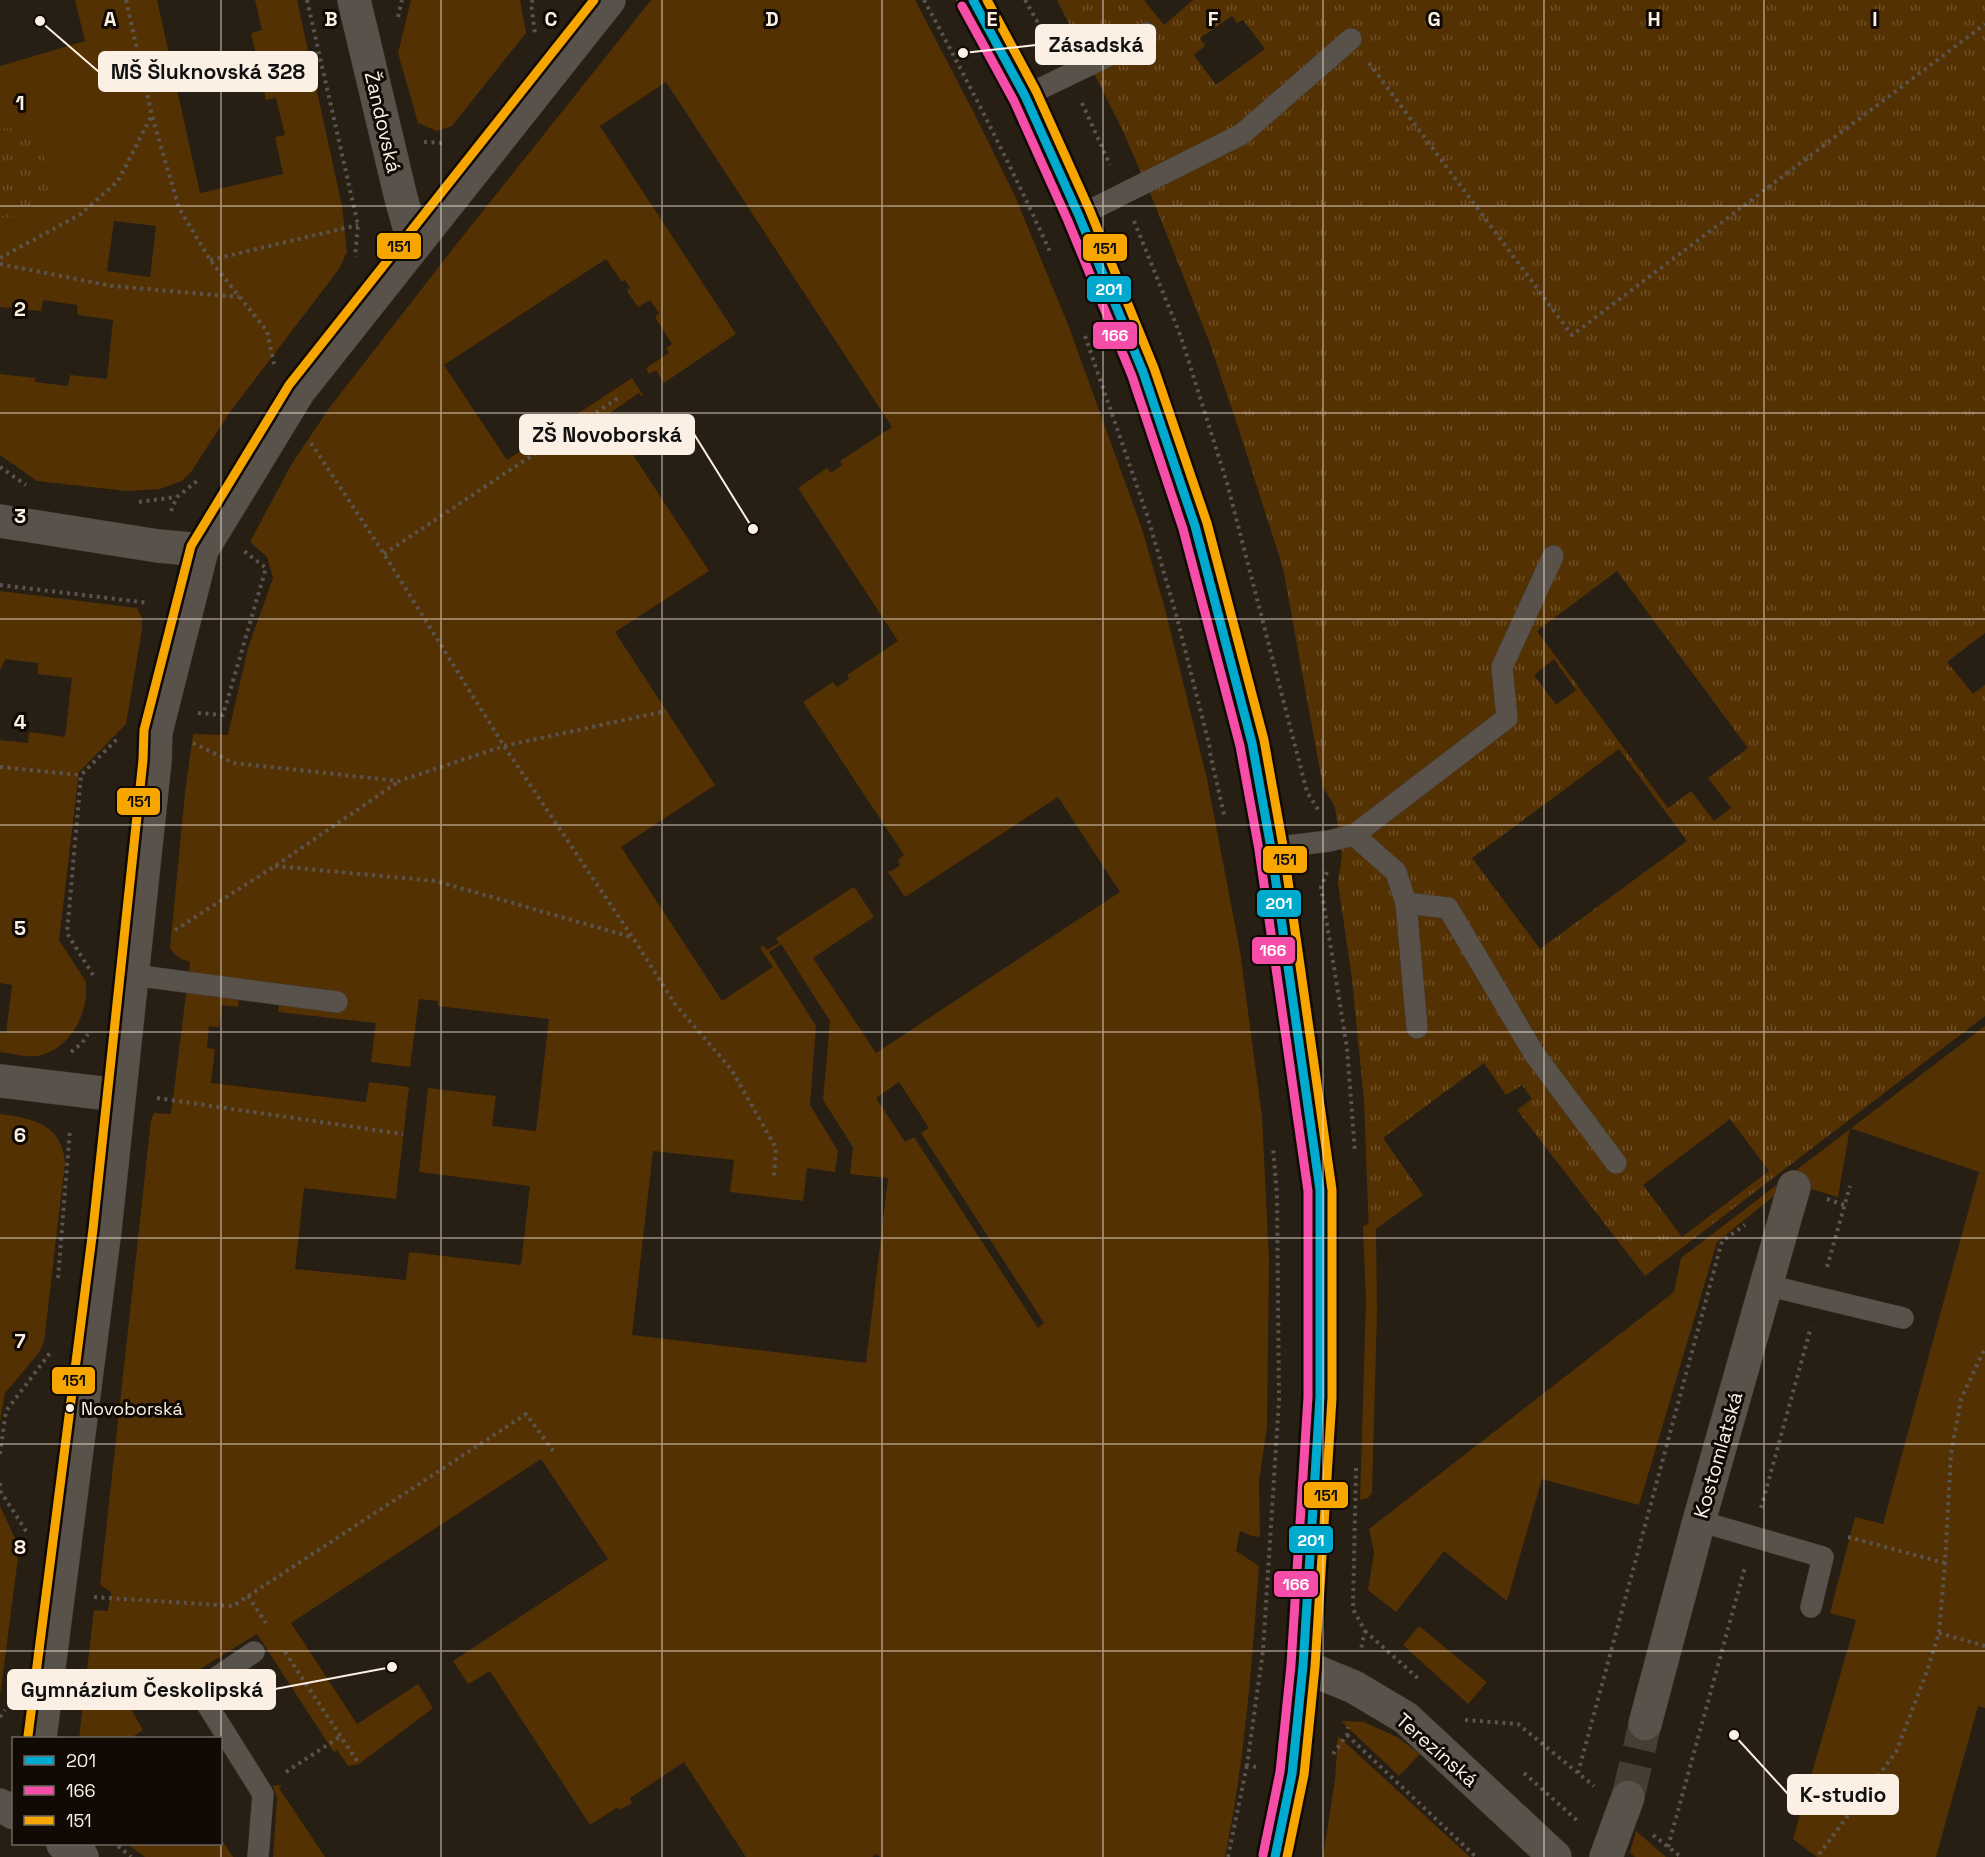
<svg xmlns="http://www.w3.org/2000/svg" width="1985" height="1857" viewBox="0 0 1985 1857" font-family="'Space Grotesk',sans-serif">
<style>
.grass{fill:#543103;fill-rule:evenodd}
.park{fill:url(#park-tufts);fill-rule:evenodd}
.lines{fill:none;stroke-linecap:round;stroke-linejoin:round}
.street-tunnel{stroke:#473e33;stroke-width:33;stroke-dasharray:33 16;stroke-linecap:butt}
.lane-casing{stroke:#433b34;stroke-width:22}
.street-casing{stroke:#433b34;stroke-width:34}
.secondary-casing{stroke:#433b34;stroke-width:34}
.path{stroke:#5b544e;stroke-width:4;stroke-dasharray:3 4.5;stroke-linecap:butt}
.lane{stroke:#59524a;stroke-width:21}
.street{stroke:#59524a;stroke-width:33}
.secondary{stroke:#5d554c;stroke-width:33}
.bus-1-casing{stroke:#110a04;stroke-width:14}
.bus-2-casing{stroke:#110a04;stroke-width:14}
.bus-3-casing{stroke:#110a04;stroke-width:14}
.bus-1{stroke:#00a9ce;stroke-width:9}
.bus-2{stroke:#f54da8;stroke-width:9}
.bus-3{stroke:#f7a600;stroke-width:9}
.grid{fill:none;stroke:#fcf0e5;stroke-width:1.5;stroke-opacity:0.55}
.bus-dot{fill:#fcf0e5;stroke:#110a04;stroke-width:2}
.labels{text-anchor:middle;dominant-baseline:central;stroke-width:6;stroke-linejoin:round;paint-order:stroke}
.bus-label{font-size:18px;fill:#fcf0e5;stroke:#110a04;text-anchor:start}
.street-label{font-size:20px;fill:#fcf0e5;stroke:#110a04}
.grid-label{font-size:20px;text-anchor:middle;font-weight:bold;fill:#fcf0e5;stroke:#110a04;stroke-width:6;stroke-linejoin:round;paint-order:stroke}
.leader{fill:none;stroke:#fcf0e5;stroke-width:2}
.callout-dot{fill:#fcf0e5;stroke:#110a04;stroke-width:2}
.callout{fill:#fcf0e5;stroke:#fcf0e5;stroke-width:2}
.callout-label{font-size:21px;text-anchor:middle;font-weight:bold;fill:#111}
.line-badge{stroke:#110a04;stroke-width:2}
.badge-label{font-size:16px;text-anchor:middle;font-weight:bold;fill:#fff}
.pale-badge-label{font-size:16px;text-anchor:middle;font-weight:bold;fill:#111}
</style>
<defs>
<pattern id="park-tufts" width="24" height="20" patternUnits="userSpaceOnUse" patternTransform="scale(1.5)"><rect width="24" height="20" fill="#543103"/><path d="M3 7l-1-3M5 7V3M7 7l1-3M15 17l-1-3M17 17v-4M19 17l1-3" fill="none" stroke="#6e4f28"/></pattern>
</defs>
<rect width="100%" height="100%" fill="#271e14"/>
<path class="grass" d="M75,0H157L200,193L283,174L275,137L285,135L276,98L266,100L251,33L262,30L255,0H297L342,206L347,252L339,269L230,412L191,472L182,481L160,489L127,491L37,481L0,455V374L35,378V382L68,386L70,375L107,379L113,320L78,315L77,305L43,300L41,311L0,307V66L85,41ZM114,221L156,226L150,277L107,271Z
M411,0H520L526,33L452,126L437,131L418,123L398,53Z
M651,0H915L974,113L1015,196L1069,327L1142,529L1165,609L1207,779L1240,951L1262,1117L1269,1260L1267,1426L1259,1482L1260,1537L1252,1536L1240,1531L1236,1551L1259,1566C1252,1663 1245,1761 1225,1857H880L877,1854L872,1857H746L684,1762L630,1798L632,1803L620,1810L618,1807L590,1825L490,1671L468,1684L453,1661L608,1559L541,1459L291,1623L357,1724L418,1684L433,1708L359,1764L348,1766L337,1750L335,1752L333,1751L257,1634L132,1711L143,1730L131,1738H79L94,1610L108,1611L111,1592L100,1585L151,1120L154,1113L171,1114L190,962C180,959 176,957 170,948L185,793L193,734L228,735L248,648L273,578L267,557L250,542L291,465L330,407L455,246ZM666,82L892,427L840,461L842,465L831,473L827,468L798,488L898,641L847,675L849,679L837,687L833,682L803,702L904,855L898,860L900,865L890,872L886,869L905,897L1058,797L1120,892L876,1053L813,958L874,917L855,888H852L776,938L779,943L767,950L764,946L760,948L773,967L722,1001L621,847L715,785L615,632L709,571L607,415L639,393L641,396L643,395L632,378L507,460L444,365L606,259L622,282L625,280L630,288L627,291L638,307L650,300L659,313L655,317L672,344L666,348L669,353L646,368L649,374L656,370L664,383L736,334L600,126ZM781,944L830,1021L823,1100L853,1147L850,1174L888,1178L866,1363L632,1335L653,1151L734,1160L730,1192L803,1201L807,1168L835,1172L838,1151L810,1105L816,1026L769,952ZM239,999L279,1004L278,1012L376,1023L371,1062L410,1067L419,999L438,1001V1006L549,1019L536,1131L492,1126L496,1096L428,1088L419,1172L530,1186L521,1265L409,1252L406,1280L295,1269L304,1188L396,1199L409,1087L369,1082L366,1102L211,1083L215,1049L207,1048L209,1026L219,1027L222,1005L238,1007ZM899,1082L929,1128L921,1133L1044,1323L1038,1328L914,1137L905,1142L876,1098Z
M0,591L137,608L142,618V630L126,724L79,772L59,940L86,982C89,1014 70,1049 38,1056C26,1058 12,1053 0,1052V1033H6L12,985L0,983V740L28,743L29,732L65,737L72,678L38,674V663L5,659L1,669H0Z
M1985,1026V1708L1978,1706L1936,1857H1817L1793,1839L1856,1620L1830,1613L1855,1517L1883,1524L1979,1172L1850,1128L1838,1197L1790,1183L1717,1242L1639,1505L1542,1479L1507,1601L1444,1551L1396,1612L1368,1590L1374,1553L1369,1529L1674,1292L1681,1258Z
M0,1114C33,1118 63,1125 65,1163L44,1342L38,1354L5,1393L0,1422Z
M1369,1223V1234L1376,1229L1377,1312L1372,1493L1368,1498L1360,1500L1366,1300L1363,1227Z
M0,1506L18,1545L19,1550L0,1696Z
M1419,1626L1487,1682L1468,1704L1403,1645Z
M1341,1721L1364,1722L1397,1737L1420,1754L1399,1776Z
M1338,1736L1470,1857H1323L1335,1779Z
M282,1785L279,1788L325,1857H273L277,1799L273,1786Z
M1636,1831L1666,1857H1635L1630,1852Z
M221,1839L233,1857H145L127,1844H220Z"/>
<path class="park" d="M1057,0H1144L1164,25L1193,0H1985V633L1947,662L1973,694L1985,685V1016L1645,1276L1517,1110L1532,1099L1522,1085L1506,1095L1484,1063L1383,1138L1423,1195L1369,1234L1364,1101L1352,979L1338,883L1342,856L1335,807L1323,787L1283,568L1239,430L1209,341L1153,200L1121,127ZM1232,16L1237,23L1243,20L1265,49L1216,85L1194,55L1205,46L1200,38ZM1617,571L1748,748L1708,778L1731,808L1714,821L1691,791L1668,808L1537,631ZM1554,659L1576,690L1556,705L1534,675ZM1619,749L1687,841L1540,949L1472,858ZM1730,1119L1769,1171L1682,1237L1643,1185Z
M0,129C4,129 10,128 14,129C37,132 53,167 48,188C42,209 19,218 0,218Z"/>
<g class="lines">
<path class="street-tunnel" d="M1628,1797L1645,1724"/>
<g class="lane-casing">
<path id="lane" d="M1025,96L1106,57L1146,33
M1079,216L1242,134L1351,39
M1354,835L1396,872L1406,903L1417,1028
M1271,848L1329,841L1354,835L1507,718L1502,667L1553,556
M1406,903L1448,908L1535,1055L1616,1163
M133,975L337,1002
M1766,1285L1903,1318
M1699,1521L1823,1557L1811,1607
M254,1652L198,1690L263,1794L258,1857"/>
</g>
<g class="street-casing">
<path id="street" d="M354,0L401,198L414,244
M0,521L158,546L202,550
M0,1081L118,1095
M1303,1666L1354,1687L1406,1718L1555,1857
M1645,1724L1699,1521L1794,1187
M40,1738L105,1230L155,761L156,732L202,550L299,391L609,0
M0,1805L14,1813
M63,1844L82,1857
M1606,1857L1628,1797"/>
</g>
<g class="secondary-casing">
<path id="secondary" d="M973,0L1025,96L1079,216L1143,372L1195,526L1252,743L1271,848L1320,1190V1397L1303,1666L1292,1774L1275,1857"/>
</g>
<path class="path" d="M126,0L152,116L179,208L210,260L267,331L274,364
M307,0L358,225L355,257
M533,0L531,3L535,34
M924,0C969,83 1012,168 1051,254
M1025,0L1053,49
M398,17L402,0
M1369,63L1572,335L1985,24
M1082,103L1110,165
M424,142L444,143
M1134,221L1181,337L1227,483L1307,792L1319,811
M0,258L81,214L118,181L151,117
M210,260L358,225
M0,264L112,286L239,297
M1085,336L1147,515L1176,614L1211,752
M311,443L384,554L504,746L633,938L675,1004L731,1069L776,1148L774,1177
M0,467L26,485
M139,502L176,497
M171,511L177,497L197,481
M384,554L618,398
M0,585L149,603
M198,713L223,715L266,568L244,551
M193,743L234,763L399,781L504,746L666,711
M1210,753L1225,819
M0,767L81,775
M275,866L436,881L631,937
M1327,872L1321,887L1347,1048L1355,1152
M175,930L275,866L398,782
M93,975L67,933L81,775L117,739
M71,1052L82,1043L88,1034
M157,1098L403,1134
M1827,1199L1844,1205
M1827,1267L1850,1186
M58,1278L70,1129
M0,1454L6,1411L50,1353
M1356,1468L1353,1609L1365,1631L1361,1649
M0,1483L1,1492L28,1534
M1761,1508L1811,1327
M1848,1537L1945,1563
M248,1596L266,1623
M94,1597L233,1606L526,1414L553,1451
M1365,1631L1420,1680
M1939,1633L1985,1646
M285,1652L359,1764
M0,1717L5,1710
M1465,1720L1518,1724L1594,1786
M1347,1735L1476,1857
M1333,1754L1347,1735L1348,1727
M1256,1767L1247,1765L1263,1651L1279,1400L1277,1196L1273,1147
M286,1772L341,1736
M1524,1773L1579,1822
M1578,1773L1722,1241L1745,1225
M1653,1835L1681,1857
M118,1846L131,1857
M1668,1847L1745,1567
M1819,1854L1896,1752L1926,1674L1939,1633L1945,1563L1951,1454L1961,1399L1985,1348
M1228,1857L1247,1765"/>
<use href="#lane" class="lane"/>
<use href="#street" class="street"/>
<use href="#secondary" class="secondary"/>
<g class="bus-1-casing">
<path id="bus-1" d="M973,0L1025,96L1079,216L1143,372L1195,526L1252,743L1271,848L1320,1190V1397L1303,1666L1292,1774L1275,1857"/>
</g>
<g class="bus-2-casing">
<path id="bus-2" d="M962,6L1014,101L1068,221L1132,376L1183,529L1240,746L1259,850L1308,1191V1397L1291,1665L1280,1772L1263,1855"/>
</g>
<g class="bus-3-casing">
<path id="bus-3" d="M987,0L1036,91L1090,211L1154,368L1207,523L1264,740L1283,846L1332,1190V1398L1315,1667L1304,1775L1287,1857
M28,1736L93,1229L143,760L144,730L191,546L289,385L594,0"/>
</g>
<use href="#bus-1" class="bus-1"/>
<use href="#bus-2" class="bus-2"/>
<use href="#bus-3" class="bus-3"/>
</g>
<path class="grid" d="M221,0V1857M441,0V1857M662,0V1857M882,0V1857M1103,0V1857M1323,0V1857M1544,0V1857M1764,0V1857M0,206H1985M0,413H1985M0,619H1985M0,825H1985M0,1032H1985M0,1238H1985M0,1444H1985M0,1651H1985"/>
<circle class="bus-dot" cx="70" cy="1408" r="5"/>
<g class="labels">
<g class="bus-label">
<text x="81" y="1408">Novoborská</text>
</g>
<g class="street-label">
<text transform="translate(383 122) rotate(77)">Žandovská</text>
<text transform="translate(1718 1455) rotate(-74)">Kostomlatská</text>
<text transform="translate(1437 1750) rotate(41)">Terezínská</text>
</g>
</g>
<g class="grid-label">
<text x="110" y="26">A</text>
<text x="331" y="26">B</text>
<text x="551" y="26">C</text>
<text x="772" y="26">D</text>
<text x="992" y="26">E</text>
<text x="1213" y="26">F</text>
<text x="1434" y="26">G</text>
<text x="1654" y="26">H</text>
<text x="1875" y="26">I</text>
<text x="20" y="110">1</text>
<text x="20" y="316">2</text>
<text x="20" y="523">3</text>
<text x="20" y="729">4</text>
<text x="20" y="935">5</text>
<text x="20" y="1142">6</text>
<text x="20" y="1348">7</text>
<text x="20" y="1554">8</text>
</g>
<path class="leader" d="M963 53L1036 45M40 21L99 72M753 529L694 434M392 1667L275 1689M1734 1735L1788 1794"/>
<g class="callout-dot">
<circle cx="963" cy="53" r="6"/>
<circle cx="40" cy="21" r="6"/>
<circle cx="753" cy="529" r="6"/>
<circle cx="392" cy="1667" r="6"/>
<circle cx="1734" cy="1735" r="6"/>
</g>
<g class="callout">
<rect x="1036" y="25" width="119" height="39" rx="6"/>
<rect x="99" y="52" width="218" height="39" rx="6"/>
<rect x="520" y="415" width="174" height="39" rx="6"/>
<rect x="8" y="1670" width="267" height="39" rx="6"/>
<rect x="1788" y="1775" width="110" height="39" rx="6"/>
</g>
<g class="callout-label">
<text x="1096" y="52">Zásadská</text>
<text x="208" y="79">MŠ Šluknovská 328</text>
<text x="607" y="442">ZŠ Novoborská</text>
<text x="142" y="1697">Gymnázium Českolipská</text>
<text x="1843" y="1802">K-studio</text>
</g>
<g class="line-badge">
<rect x="376" y="232" width="46" height="28" rx="6" fill="#f7a600"/>
<rect x="1082" y="233" width="46" height="29" rx="6" fill="#f7a600"/>
<rect x="1086" y="275" width="46" height="28" rx="6" fill="#00a9ce"/>
<rect x="1092" y="321" width="46" height="29" rx="6" fill="#f54da8"/>
<rect x="116" y="787" width="45" height="29" rx="6" fill="#f7a600"/>
<rect x="1262" y="845" width="46" height="29" rx="6" fill="#f7a600"/>
<rect x="1256" y="889" width="46" height="29" rx="6" fill="#00a9ce"/>
<rect x="1251" y="936" width="45" height="29" rx="6" fill="#f54da8"/>
<rect x="51" y="1366" width="45" height="29" rx="6" fill="#f7a600"/>
<rect x="1303" y="1481" width="46" height="28" rx="6" fill="#f7a600"/>
<rect x="1288" y="1525" width="46" height="29" rx="6" fill="#00a9ce"/>
<rect x="1273" y="1570" width="46" height="28" rx="6" fill="#f54da8"/>
</g>
<g class="badge-label">
<text x="1109" y="295">201</text>
<text x="1115" y="341">166</text>
<text x="1279" y="909">201</text>
<text x="1273" y="956">166</text>
<text x="1311" y="1546">201</text>
<text x="1296" y="1590">166</text>
</g>
<g class="pale-badge-label">
<text x="399" y="252">151</text>
<text x="1105" y="254">151</text>
<text x="139" y="807">151</text>
<text x="1285" y="865">151</text>
<text x="74" y="1386">151</text>
<text x="1326" y="1501">151</text>
</g>
<rect x="12" y="1737" width="210" height="108" fill="#110a04" stroke="#6f665e" stroke-width="1.5"/>
<rect x="24" y="1756" width="30" height="9" fill="#00a9ce" stroke="#6f665e" stroke-width="1.5"/>
<text x="66" y="1767" font-size="18" fill="#fcf0e5">201</text>
<rect x="24" y="1786" width="30" height="9" fill="#f54da8" stroke="#6f665e" stroke-width="1.5"/>
<text x="66" y="1797" font-size="18" fill="#fcf0e5">166</text>
<rect x="24" y="1816" width="30" height="9" fill="#f7a600" stroke="#6f665e" stroke-width="1.5"/>
<text x="66" y="1827" font-size="18" fill="#fcf0e5">151</text>
</svg>
